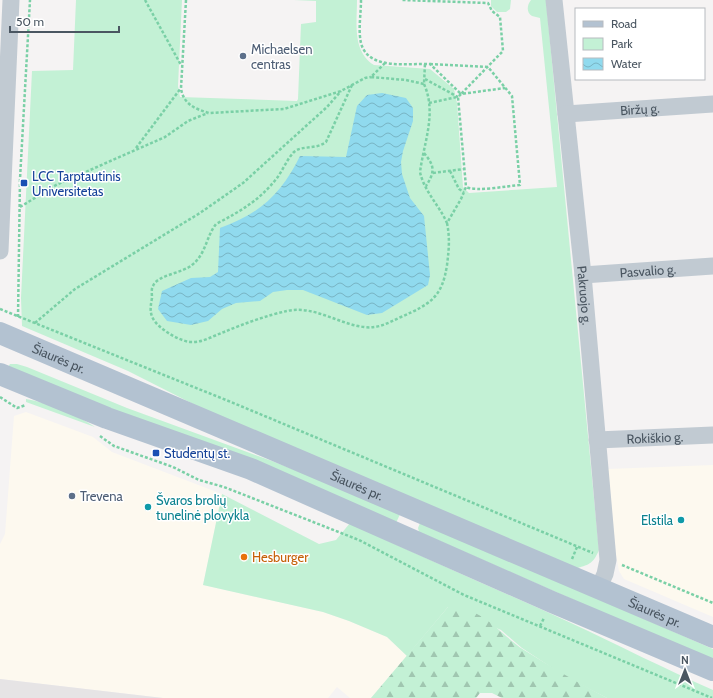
<svg xmlns="http://www.w3.org/2000/svg" width="713" height="698" viewBox="0 0 713 698" font-family="Cabin,sans-serif">
<style>
.commercial{fill:#fdf9ef}
.education{fill:#e6e4e5}
.green{fill:#c3f1d5}
.forest{fill:url(#forest-firs)}
.water{fill:url(#water-waves)}
.lines{fill:none;stroke-linecap:round;stroke-linejoin:round}
.path{stroke:#7ad0a6;stroke-width:2.5;stroke-dasharray:3 2;stroke-linecap:butt}
.minor{stroke:#c1cad2;stroke-width:17}
.primary{stroke:#b3c2d1;stroke-width:22}
.service-dot{fill:#5c6f8a;stroke:#fff;stroke-width:1.5}
.transit-dot{fill:#1a4fb4;stroke:#fff;stroke-width:1.5}
.culture-dot{fill:#0f9aa8;stroke:#fff;stroke-width:1.5}
.food-dot{fill:#e8710a;stroke:#fff;stroke-width:1.5}
.labels{text-anchor:middle;dominant-baseline:central;stroke-width:3;stroke-linejoin:round;paint-order:stroke}
.service-label{font-size:13px;fill:#4e5e75;stroke:#fff;text-anchor:start}
.street-label{font-size:13px;fill:#4a5661;stroke:#fff}
.transit-label{font-size:13px;fill:#164399;stroke:#fff;text-anchor:start}
.culture-label{font-size:13px;fill:#0d838f;stroke:#fff;text-anchor:start}
.food-label{font-size:13px;fill:#c56008;stroke:#fff;text-anchor:start}
</style>
<defs>
<pattern id="forest-firs" width="22" height="20" patternUnits="userSpaceOnUse"><rect width="22" height="20" fill="#c3f1d5"/><path d="M5 1l3.5 6h-7zM16 11l3.5 6h-7z" fill="#a0c6b0"/></pattern>
<pattern id="water-waves" width="16" height="10" patternUnits="userSpaceOnUse"><rect width="16" height="10" fill="#90daee"/><path d="M0 5q4-4 8 0t8 0" fill="none" stroke="#78b4c4"/></pattern>
</defs>
<rect width="100%" height="100%" fill="#f5f3f3"/>
<path class="commercial" d="M26,412L93,437L112,452L222,494L203,585L323,612L349,621L387,637L407,656L371,698H350L337,687L328,698H163L0,679V544L5,534L14,416Z
M713,465V617L624,579L619,571L616,555L608,469Z"/>
<path class="education" d="M0,679L163,698H0Z"/>
<path class="green" d="M76,0H182L178,86L180,97L297,101L298,99L301,24L316,22V1L294,0H357C357,23 352,51 374,65L430,69L454,89L457,103L463,187L469,193L557,187L540,18L532,16C526,12 527,5 531,0H546L599,550C594,562 590,565 577,568L207,411L128,371L22,326L21,298L32,71L73,70Z
M491,0H511L510,9L506,12H497L491,6Z
M10,364H17L27,367L127,408L272,461L401,512L396,523L8,367Z
M26,399C49,403 76,414 95,427L26,402Z
M222,494L319,544L336,540L350,523C423,558 497,589 571,623C618,645 665,669 713,690V698H607L566,677L522,648L501,630L448,607L407,656L387,637L349,621L323,612L203,585Z
M420,523L464,540L713,649V661L419,532L418,528Z"/>
<path class="forest" d="M448,607C484,607 498,633 524,650C551,667 578,683 607,698H502L492,693H480L476,698H371Z"/>
<path class="water" d="M382,93L406,98L413,108V121L403,151L401,162L402,174L410,198L424,216L430,275L428,285L382,313L367,315L303,290H287L273,292L260,301L236,303L222,309L208,321L191,325L167,321L158,309L162,291L191,278L210,277L218,272L220,228C260,214 282,193 300,156L346,157L357,106L367,95Z"/>
<g class="lines">
<path class="path" d="M145,0L181,65
M186,0L181,88C183,104 195,109 209,113L284,109L341,91L365,78L371,77
M361,0C361,14 358,30 361,43C368,71 409,63 430,64L461,94L503,51L500,17L492,11L488,3L402,0
M385,63L371,77L406,80L424,84L425,63
M430,64L488,67L512,96L520,185C507,186 477,192 466,187
M425,79L458,97
M424,84C437,113 424,142 420,172C424,191 439,205 447,223L461,199L466,187L458,97L461,94L505,88
M352,85L326,142C315,150 302,145 294,152C287,159 283,170 277,178C260,200 241,211 216,224C206,237 206,254 192,265C183,273 157,275 153,286C151,289 152,294 152,298C150,309 149,316 158,325C167,333 178,340 190,342C202,343 213,336 224,332C243,324 268,315 287,311C314,305 338,324 364,327C378,329 388,323 401,317C430,304 442,298 447,265C449,249 450,238 447,223
M429,103L457,97
M136,148L181,88
M424,153C435,166 435,172 426,186
M450,171L459,189L464,192
M433,173L464,169
M20,207L56,185L165,137L188,121L208,113
M0,309L231,402L593,553
M18,317L20,179L30,0
M35,323L75,289L200,213L243,183L327,107L341,91
M0,397L17,408L26,405
M100,436L114,446L173,467L199,480L224,487L359,540L464,595L712,698
M572,559L577,547
M622,565L713,603
M540,626L544,618"/>
<g class="minor">
<path id="s1" d="M554,0L583,275L608,560L605,574L598,589"/>
<path id="s2" d="M566,114L713,104"/>
<path d="M0,251L11,0"/>
<path id="s3" d="M583,275L713,266"/>
<path id="s4" d="M597,440L713,435"/>
</g>
<g class="primary">
<path id="s5" d="M0,333L713,637"/>
<path d="M0,374L107,418L251,469L552,602L713,670"/>
</g>
</g>
<g class="service-dot">
<circle cx="243" cy="56" r="4"/>
<circle cx="72" cy="496" r="4"/>
</g>
<g class="transit-dot">
<rect x="20" y="179" width="8" height="8" rx="2"/>
<rect x="152" y="449" width="8" height="8" rx="2"/>
</g>
<g class="culture-dot">
<circle cx="148" cy="507" r="4"/>
<circle cx="681" cy="520" r="4"/>
</g>
<circle class="food-dot" cx="244" cy="557" r="4"/>
<g class="labels">
<g class="service-label">
<text x="251" y="49">Michaelsen<tspan x="251" dy="15">centras</tspan></text>
<text x="80" y="496">Trevena</text>
</g>
<g class="street-label">
<text stroke="none"><textPath href="#s2" startOffset="74">Biržų g.</textPath></text>
<text stroke="none"><textPath href="#s3" startOffset="65">Pasvalio g.</textPath></text>
<text stroke="none"><textPath href="#s1" startOffset="297">Pakruojo g.</textPath></text>
<text stroke="none"><textPath href="#s5" startOffset="64">Šiaurės pr.</textPath></text>
<text stroke="none"><textPath href="#s4" startOffset="58">Rokiškio g.</textPath></text>
<text stroke="none"><textPath href="#s5" startOffset="388">Šiaurės pr.</textPath></text>
<text stroke="none"><textPath href="#s5" startOffset="712">Šiaurės pr.</textPath></text>
</g>
<g class="transit-label">
<text x="32" y="176">LCC Tarptautinis<tspan x="32" dy="15">Universitetas</tspan></text>
<text x="164" y="453">Studentų st.</text>
</g>
<g class="culture-label">
<text x="156" y="500">Švaros brolių<tspan x="156" dy="15">tunelinė plovykla</tspan></text>
<text x="673" y="520" text-anchor="end">Elstila</text>
</g>
<g class="food-label">
<text x="252" y="557">Hesburger</text>
</g>
</g>
<rect x="575" y="8" width="130" height="72" fill="#ffffff" stroke="#b7bbc0"/>
<rect x="583" y="21" width="20" height="6" fill="#b3c2d1" stroke="#b7bbc0"/>
<text x="611" y="28" font-size="12" fill="#4a5661">Road</text>
<rect x="583" y="38" width="20" height="12" fill="#c3f1d5" stroke="#b7bbc0"/>
<text x="611" y="48" font-size="12" fill="#4a5661">Park</text>
<rect x="583" y="58" width="20" height="12" fill="url(#water-waves)" stroke="#b7bbc0"/>
<text x="611" y="68" font-size="12" fill="#4a5661">Water</text>
<g transform="translate(685 670)" stroke="#ffffff" stroke-width="3" paint-order="stroke">
<path d="M0-3L7 15L0 10L-7 15Z" fill="#4a5661"/>
<text y="-6" font-size="11" font-weight="bold" text-anchor="middle" fill="#4a5661">N</text>
</g>
<path d="M10 26v6h109v-6" fill="none" stroke="#4a5661" stroke-width="2"/>
<text x="16" y="26" font-size="12" fill="#4a5661" stroke="#ffffff" stroke-width="3" paint-order="stroke">50 m</text>
</svg>
